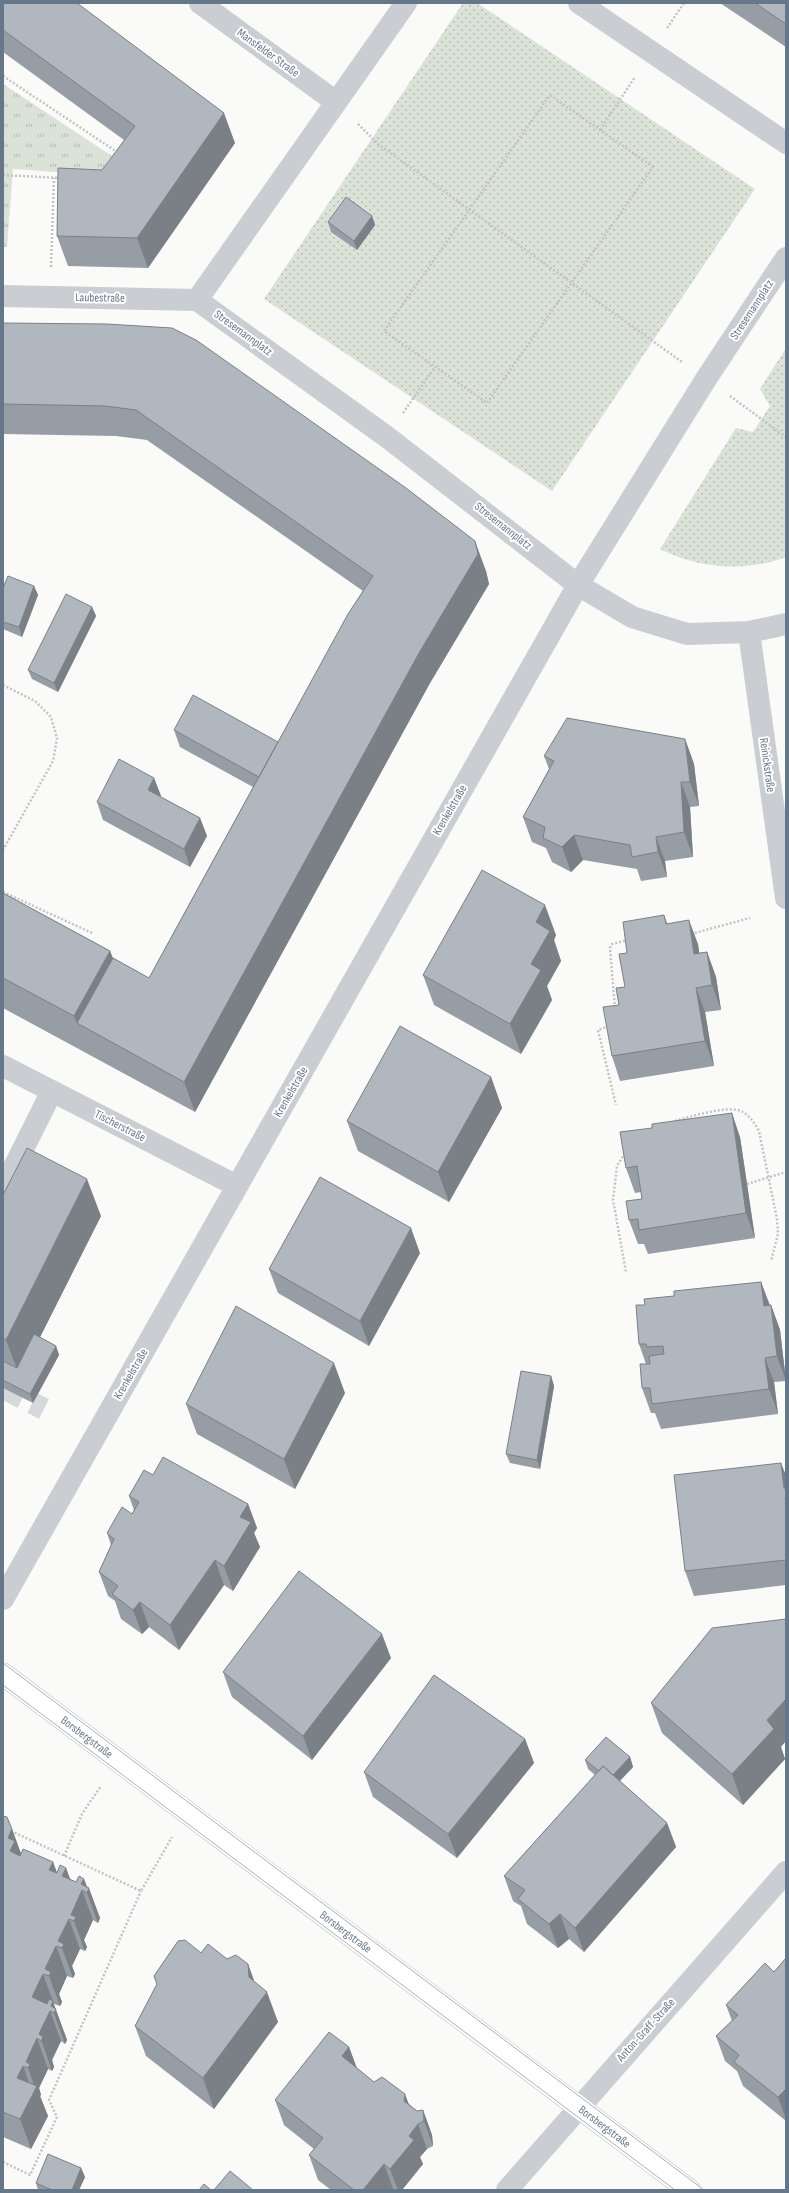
<svg xmlns="http://www.w3.org/2000/svg" width="789" height="2193" viewBox="0 0 789 2193" font-family="'Sofia Sans Condensed',sans-serif">
<style>
.grass{fill:url(#grass-tufts)}
.park{fill:url(#park-dots)}
.lines{fill:none;stroke-linecap:round;stroke-linejoin:round}
.minor-tunnel{stroke:#d5d9dc;stroke-width:22;stroke-dasharray:22 11;stroke-linecap:butt}
.major-casing{stroke:#bbbec3;stroke-width:23}
.path{stroke:#c1c4c6;stroke-width:2.5;stroke-dasharray:2 2;stroke-linecap:butt}
.minor{stroke:#cacdd1;stroke-width:22}
.major{stroke:#fff;stroke-width:22}
.tram{stroke:#aaafb6;stroke-width:1}
.wall{fill:#979da4}
.shaded-wall{fill:#7b8086}
.building{fill:#b0b7bf;stroke:#7b8086}
.labels{text-anchor:middle;dominant-baseline:central;stroke-width:4;stroke-linejoin:round;paint-order:stroke}
.street-label{font-size:12px;fill:#67778a;stroke:#fff}
</style>
<defs>
<pattern id="grass-tufts" width="24" height="20" patternUnits="userSpaceOnUse"><rect width="24" height="20" fill="#dbe2d8"/><path d="M3 7l-1-3M5 7V3M7 7l1-3M15 17l-1-3M17 17v-4M19 17l1-3" fill="none" stroke="#b5bcb5"/></pattern>
<pattern id="park-dots" width="8" height="8" patternUnits="userSpaceOnUse"><rect width="8" height="8" fill="#dbe2d8"/><path d="M2 2h.1M6 6h.1" fill="none" stroke="#b5bcb5" stroke-width="1.8" stroke-linecap="round"/></pattern>
</defs>
<rect width="100%" height="100%" fill="#fafaf8"/>
<path class="grass" d="M3,84L112,156L98,175L13,169L7,247H3Z"/>
<path class="park" d="M463,3H477L755,189L552,491L264,299Z
M786,348V557C746,572 698,569 660,549L736,428L753,432L770,406L760,389Z"/>
<g class="lines">
<path class="minor-tunnel" d="M3,1388L44,1409"/>
<g class="major-casing">
<g id="major">
<path id="s1" d="M3,1674L689,2190"/>
</g>
</g>
<path class="path" d="M667,28L684,3
M3,76L117,152
M550,95L653,167L487,403L384,331Z
M358,124L378,144L682,362
M600,130L635,77
M3,175L60,178
M51,267L54,178
M730,396L786,437
M403,413L435,367
M3,685L35,701L51,717L57,738L53,761L3,850
M3,892L92,933
M691,934L750,918
M615,1008L610,948L612,944L628,940
M609,1026L598,1030L616,1105
M675,1121C689,1117 730,1104 743,1112C750,1116 755,1124 759,1131L777,1219L778,1234L771,1261
M625,1153L617,1166L613,1200L626,1272
M747,1184L786,1172
M11,1831L141,1891L172,1837
M64,1856L82,1814L101,1786
M3,2162L30,2175L57,2117L49,2100L141,1891"/>
<path class="minor" d="M200,3L336,102
M579,3L786,143
M3,296L197,300
M197,300L387,437L578,585L632,617L687,634L749,632L786,624
M197,300L406,3
M749,632L786,898
M3,1066L237,1186
M3,1189L52,1091
M3,1599L578,585L706,379L786,258
M507,2190L786,1872"/>
<use href="#major" class="major"/>
<path class="tram" d="M3,1663L704,2190
M3,1685L675,2190"/>
</g>
<path class="wall" d="M3,3L235,143L148,268L68,266L57,236L124,140L3,52Z
M720,3H786V47Z
M372,216L375,225L357,250L331,232L328,222Z
M3,323L486,571L489,584L430,683L195,1112L3,1008V893L110,951L113,958L149,978L253,787L180,747L174,730L278,742L363,591L147,440L116,436L3,434Z
M34,586L38,595L22,637L3,629V588Z
M92,607L96,616L58,692L32,679L28,670Z
M685,739L694,764L699,806L690,807L693,857L665,861L667,877L641,881L637,869L583,860L571,872L552,862L546,848L532,842L523,817L549,769L544,756Z
M154,778L161,796L160,797L200,818L207,836L190,867L103,820L97,802Z
M667,923L698,944L699,953L707,952L716,977L721,1010L705,1012L714,1066L620,1081L612,1056L619,1005L625,987L627,953Z
M556,935L554,940L561,961L547,986L552,1000L521,1054L434,1005L423,975Z
M491,1077L502,1108L449,1202L358,1151L347,1121Z
M740,1137L755,1238L648,1254L644,1244H638L629,1220L642,1199L641,1192L635,1193L626,1168Z
M3,1195L101,1216L40,1337L56,1346L59,1355L33,1403L3,1388Z
M420,1253L369,1346L278,1293L269,1269Z
M761,1282L770,1305H771L780,1330L786,1381L774,1382L778,1414L661,1429L655,1413H651L642,1388L646,1364L639,1344L645,1305L674,1296Z
M551,1376L554,1386L540,1469L510,1463L506,1454Z
M345,1393L295,1489L197,1434L186,1404Z
M781,1463L786,1476V1585L694,1596L685,1571Z
M153,1475L248,1504L257,1528L254,1533L260,1547L233,1591L224,1585L179,1650L149,1627L142,1634L121,1619L115,1601L108,1596L99,1572L111,1545L107,1533L132,1514L134,1510L129,1496Z
M391,1658L312,1760L232,1697L223,1672Z
M651,1703L781,1747L785,1759L743,1805L662,1733Z
M525,1739L534,1763L457,1858L373,1797L364,1772Z
M630,1757L633,1767L620,1781L667,1823L676,1847L584,1952L569,1939L558,1948L527,1924L521,1906L513,1901L504,1876L595,1775L588,1769L585,1760Z
M3,1816L12,1829L21,1854L53,1862L57,1873L66,1868L70,1879L76,1882L84,1879L100,1918L98,1923L93,1920L84,1940L87,1947L85,1951L80,1949L72,1966L75,1974L73,1978L67,1976L59,1994L62,2002L60,2006L54,2004V2005L67,2040L65,2044L61,2041L52,2060L54,2067L52,2071L48,2069L39,2088L41,2095L40,2096L48,2116L31,2149L3,2137Z
M201,1953L248,1964L254,1981L278,2022L214,2109L146,2056L135,2026L157,1985L154,1976Z
M786,1958V2121L743,2086L737,2071L725,2061L716,2036L732,2021L726,2005L774,1972Z
M349,2047L357,2068L374,2082L409,2104L417,2111L423,2110L432,2135L433,2146L427,2149L420,2157L423,2164L402,2190H394L393,2189L392,2190H331L318,2180L309,2155L314,2149L284,2125L275,2100Z
M81,2168L85,2177L79,2190H38L36,2183Z"/>
<path class="shaded-wall" d="M224,113L235,143L148,268L137,238Z
M372,216L375,225L357,250L354,241Z
M475,541L486,571L489,584L430,683L195,1112L184,1082Z
M34,586L38,595L22,637L19,627Z
M92,607L96,616L58,692L54,683Z
M685,739L694,764L699,806L690,782Z
M154,778L161,796L155,808L148,790Z
M681,782L690,807L693,857L684,832Z
M200,818L207,836L190,867L184,849Z
M574,835L583,860L571,872L562,847Z
M656,837L665,861L667,877L658,852Z
M545,905L556,935L554,940L561,961L547,986L552,1000L521,1054L510,1024L536,922Z
M664,915L673,939L666,924Z
M689,920L698,944L703,979L694,954Z
M110,951L124,988L77,1023L74,1016Z
M707,952L716,977L721,1010L712,985Z
M696,988L705,1012L714,1066L705,1041Z
M491,1077L502,1108L449,1202L438,1172Z
M732,1113L740,1137L755,1238L746,1213Z
M87,1179L101,1216L20,1377L6,1340Z
M411,1228L420,1253L369,1346L360,1321Z
M761,1282L770,1307L764,1306Z
M771,1305L780,1330L786,1381L777,1356Z
M56,1346L59,1355L33,1403L30,1394Z
M765,1358L774,1382L778,1414L769,1389Z
M334,1363L345,1393L295,1489L284,1459Z
M551,1376L554,1386L540,1469L537,1460Z
M781,1463L786,1476V1493L784,1488Z
M248,1504L257,1528L254,1533L260,1547L233,1591L224,1566L240,1517Z
M215,1560L224,1585L179,1650L170,1625Z
M140,1602L149,1627L142,1634L133,1610Z
M382,1634L391,1658L312,1760L303,1736Z
M786,1699V1741L781,1747L785,1759L743,1805L732,1774L767,1720Z
M525,1739L534,1763L457,1858L448,1834Z
M630,1757L633,1767L613,1788L610,1779Z
M667,1823L676,1847L584,1952L575,1928Z
M12,1829L23,1859L10,1851L8,1838Z
M53,1862L64,1892L49,1870Z
M66,1868L77,1898L62,1876Z
M84,1879L88,1891L89,1888L100,1918L98,1923L87,1893L81,1884Z
M82,1890L93,1920L84,1940L87,1947L85,1951L74,1921L71,1915Z
M560,1914L569,1939L558,1948L549,1924Z
M69,1919L80,1949L72,1966L75,1974L73,1978L62,1948L58,1941Z
M56,1946L67,1976L59,1994L62,2002L60,2006L49,1976L45,1969Z
M248,1964L259,1994L267,1992L278,2022L214,2109L203,2078L249,1977Z
M43,1974L67,2040L65,2044L54,2013L50,2011L61,2041L52,2060L54,2067L52,2071L39,2034L32,1997Z
M37,2038L48,2069L39,2088L41,2095L40,2096L48,2116L31,2149L20,2119L17,2078L23,2066L33,2094L35,2088L26,2062Z
M349,2047L358,2072L342,2056Z
M786,2089V2119L778,2097Z
M405,2094L414,2118L404,2101Z
M423,2110L432,2135L433,2146L424,2121Z
M418,2124L427,2149L420,2157L423,2164L402,2190H398L390,2169L409,2136Z
M384,2164L393,2189L392,2190H363Z
M81,2168L85,2177L79,2190H72Z"/>
<path class="building" d="M3,3H77L224,113L137,238L57,236L58,168L102,170L135,126L3,30Z
M755,3H786V24Z
M346,197L372,216L354,241L328,222Z
M3,323L107,324L172,328L196,340L406,488L475,541L478,554L419,653L184,1082L77,1023L113,958L149,978L348,614L373,576L136,410L105,406L3,404Z
M8,576L34,586L19,627L3,622V588Z
M66,594L92,607L54,683L28,670Z
M193,695L278,742L259,777L174,730Z
M567,718L685,739L690,782H681L684,832L656,837L658,852L632,857L630,845L574,835L562,847L543,838L545,827L523,817L554,761L544,756Z
M119,759L154,778L148,790L200,818L184,849L97,802Z
M482,870L545,905L536,922L550,931L531,964L541,970L510,1024L423,975Z
M3,893L110,951L74,1016L3,978Z
M664,915L666,924L689,920L694,954L707,952L712,985L696,988L705,1041L612,1056L603,1007L619,1005L616,988L625,987L619,954L627,953L623,922Z
M400,1026L491,1077L438,1172L347,1121Z
M732,1113L746,1213L639,1230L638,1219L629,1220L626,1201L642,1199L637,1166L626,1168L620,1132L652,1128V1124Z
M27,1148L87,1179L6,1340L3,1338V1195Z
M320,1177L411,1228L360,1321L269,1269Z
M761,1282L764,1306L771,1305L777,1356L765,1358L769,1389L652,1404L650,1388H642L640,1364H650L649,1356L664,1354L663,1346L647,1347L646,1344H639L636,1305H645L644,1299L674,1296V1291Z
M236,1306L334,1363L284,1459L186,1404Z
M34,1334L56,1346L30,1394L3,1380V1361L17,1368Z
M521,1371L551,1376L537,1460L506,1454Z
M163,1457L248,1504L240,1517L251,1522L224,1566L215,1560L170,1625L140,1602L133,1610L112,1594L118,1586L99,1572L114,1539L107,1533L122,1507L132,1514L139,1502L129,1496L144,1470L153,1475Z
M781,1463L784,1488H786V1503H785L786,1507V1560L685,1571L674,1475Z
M299,1571L382,1634L303,1736L223,1672Z
M786,1619V1699L767,1720L774,1729L732,1774L651,1703L712,1628Z
M434,1675L525,1739L448,1834L364,1772Z
M606,1737L630,1757L613,1775L603,1766L599,1771L585,1760Z
M603,1766L667,1823L575,1928L560,1914L549,1924L518,1899L525,1890L504,1876Z
M3,1816L7,1817L12,1829L8,1838L15,1841L10,1851L20,1856L23,1849L53,1862L49,1870L57,1873L60,1865L66,1868L62,1876L76,1882L79,1876L84,1879L81,1884L89,1888L87,1893L82,1890L71,1915L76,1917L74,1921L69,1919L58,1941L64,1944L62,1948L56,1946L45,1969L51,1972L49,1976L43,1974L32,1997L47,2004L49,1999L53,2001L51,2006L56,2009L54,2013L50,2011L39,2034L43,2037L41,2041L37,2038L26,2062L30,2064L28,2068L23,2066L17,2078L37,2086L20,2119L3,2112Z
M185,1940L201,1953L208,1944L227,1959L236,1955L248,1964L249,1977L267,1992L203,2078L135,2026L157,1984L154,1976L178,1941Z
M786,1958V2089L778,2097L734,2062L739,2055L716,2036L738,2015L726,2005L765,1963L774,1972Z
M329,2032L349,2047L342,2056L374,2082L382,2077L405,2094L404,2101L417,2111L423,2110L424,2121L418,2124L409,2136L414,2140L390,2169L384,2164L363,2190H354L309,2155L323,2138L275,2100Z
M48,2154L81,2168L72,2190H52L36,2183Z
M230,2171L253,2190H214Z
M204,2184L211,2190H199Z"/>
<g class="labels">
<g class="street-label">
<text transform="translate(268 53) rotate(36)">Mansfelder Straße</text>
<text transform="translate(100 298) rotate(1)">Laubestraße</text>
<text transform="translate(752 310) rotate(-57)">Stresemannplatz</text>
<text transform="translate(243 333) rotate(36)">Stresemannplatz</text>
<text transform="translate(503 526) rotate(38)">Stresemannplatz</text>
<text transform="translate(767 765) rotate(82)">Reinickstraße</text>
<text transform="translate(450 810) rotate(-60)">Krenkelstraße</text>
<text transform="translate(291 1092) rotate(-60)">Krenkelstraße</text>
<text transform="translate(120 1126) rotate(27)">Tischerstraße</text>
<text transform="translate(131 1374) rotate(-60)">Krenkelstraße</text>
<text stroke="none"><textPath href="#s1" startOffset="105">Borsbergstraße</textPath></text>
<text stroke="none"><textPath href="#s1" startOffset="429">Borsbergstraße</textPath></text>
<text transform="translate(646 2030) rotate(-48)">Anton-Graff-Straße</text>
<text stroke="none"><textPath href="#s1" startOffset="753">Borsbergstraße</textPath></text>
</g>
</g>
<rect width="789" height="2193" fill="none" stroke="#67778a" stroke-width="8"/>
</svg>
